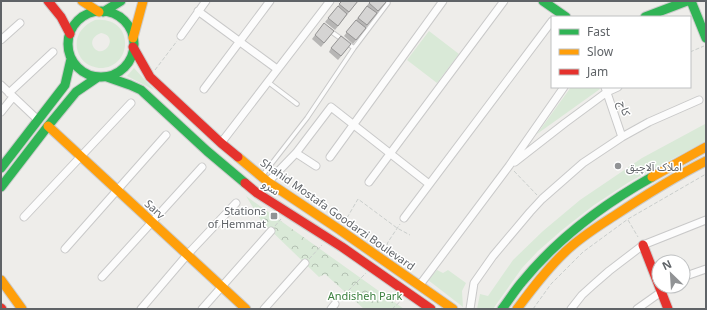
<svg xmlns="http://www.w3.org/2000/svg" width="707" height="310" viewBox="0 0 707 310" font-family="'Noto Sans','Noto Sans Arabic',sans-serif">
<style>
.green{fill:#d9e9d7;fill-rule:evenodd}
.park{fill:url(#park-crowns)}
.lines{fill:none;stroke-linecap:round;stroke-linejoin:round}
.lane-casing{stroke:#c9c9c9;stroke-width:5.5}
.street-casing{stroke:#c9c9c9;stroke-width:9}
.fast-casing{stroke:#cbcbcb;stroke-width:11}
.slow-casing{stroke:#cbcbcb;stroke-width:11}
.jam-casing{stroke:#cbcbcb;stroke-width:11}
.path{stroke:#cacecc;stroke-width:1;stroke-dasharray:4 2;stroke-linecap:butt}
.lane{stroke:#fcfcfc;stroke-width:3.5}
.street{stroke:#fcfcfc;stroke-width:7}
.fast{stroke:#30b455;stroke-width:9}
.slow{stroke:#ff9f0a;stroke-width:9}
.jam{stroke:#e5322d;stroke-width:9}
.wall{fill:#b7b6b5}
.building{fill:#d5d4d3;stroke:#959494}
.poi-dot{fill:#919395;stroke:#fff;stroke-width:1.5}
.labels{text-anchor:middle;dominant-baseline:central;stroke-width:3;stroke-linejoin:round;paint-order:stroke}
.street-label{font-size:11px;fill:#5f6367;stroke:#fff}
.poi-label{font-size:11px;fill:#5f6367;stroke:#fff;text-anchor:start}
.park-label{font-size:11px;fill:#3d8140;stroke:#fff}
</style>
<defs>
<pattern id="park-crowns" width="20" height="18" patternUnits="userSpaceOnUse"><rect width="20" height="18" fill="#d9e9d7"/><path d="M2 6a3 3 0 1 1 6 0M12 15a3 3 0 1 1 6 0" fill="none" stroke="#b3c0b2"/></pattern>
</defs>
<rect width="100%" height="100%" fill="#eeedea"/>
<path class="green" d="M95,20C136,16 133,69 99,68C92,67 85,64 81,58C71,42 79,27 95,20ZM101,33C120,36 104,60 94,48C89,41 95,35 101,33Z
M429,31L459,54L437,83L407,60Z
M134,68L154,90L127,76Z
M571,87H599L600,89L537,134Z
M705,124L706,141L629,182L594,205L562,230L538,251L522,268L493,309H477L480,294L488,296L513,260L543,231L580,200L642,158Z
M437,270L443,273L448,270L466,283L462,291L463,307L428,280Z"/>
<path class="park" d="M246,196L404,309H364L325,274L319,277L262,222Z"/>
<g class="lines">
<g class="lane-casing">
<path id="lane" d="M329,30L354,48
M268,82L297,104
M262,176L307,118L354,48L388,3L386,1"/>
</g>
<g class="street-casing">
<path id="street" d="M198,11L277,69
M181,36L206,1
M1,40L20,23
M1,85L38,120
M605,87L622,137
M204,89L270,1
M9,93L53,52
M1,112L13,97
M221,143L330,1
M296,153L316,166
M330,157L443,1
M515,162L565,123L607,92L618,87
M268,182L296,153L331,107L429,184
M369,182L504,1
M24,217L131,103
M404,218L552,21
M65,249L166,135
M102,277L202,167
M683,277L706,269
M419,286L509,166L564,87
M141,309L187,255L236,203
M202,309L271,231
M264,309L305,263
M331,309L335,304
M470,309L474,283L493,256L530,212L542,199L583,163L622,137L649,122L699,100
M571,309L582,295L593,285L609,271L643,245L706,220
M637,309L661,292"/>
</g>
<g class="fast-casing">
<path id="fast" d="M543,1L566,17
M691,1L706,38
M68 44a33 33 0 1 1 66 0a33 33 0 1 1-66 0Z
M103,12L121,1
M645,17L687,1
M107,77L130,85L141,90L207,151L245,183
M1,168L65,85L71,59
M1,187L48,126L76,92L98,77
M502,309C509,300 515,290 522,282C557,239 604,204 652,177"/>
</g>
<g class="slow-casing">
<path id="slow" d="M82,1L99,12
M133,38L143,1
M48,126L246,309
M238,157L268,182L340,230L453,309
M652,177L706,147
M1,280L22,309
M517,309C532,289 546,270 564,253C579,238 597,227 614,216C644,196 674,177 706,161"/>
</g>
<g class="jam-casing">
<path id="jam" d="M48,1L61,17L70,34
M133,47L150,77L221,143L238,157
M245,183L257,193L342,247L431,309
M643,245L668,309
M1,308L2,309"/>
</g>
<path class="path" d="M690,52L704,46
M155,70L177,41
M514,171L537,195
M628,220L638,237
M344,223L358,199L397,228L410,235
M275,226L281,219
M385,251L388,242L400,224
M309,259L322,245
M340,299L366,273
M392,309L402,300
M533,309L551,284L583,252L628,219L706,174"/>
<use href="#lane" class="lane"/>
<use href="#street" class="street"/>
<use href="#fast" class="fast"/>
<use href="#slow" class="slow"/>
<use href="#jam" class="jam"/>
</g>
<path class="wall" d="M342,1H358L335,30L325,22Z
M387,1L353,44L344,36L369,3Z
M334,31L321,47L312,39L315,35Z
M351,44L338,60L329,52L331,48Z"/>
<path class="building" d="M342,1H358L349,12L339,4Z
M371,1H387L378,11L369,3Z
M338,6L347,14L338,26L328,18Z
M367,6L377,13L367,25L358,18Z
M356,20L366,28L356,40L346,32Z
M324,23L334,31L324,43L315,35Z
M341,36L351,44L341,56L331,48Z"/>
<g class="poi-dot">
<circle cx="618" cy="166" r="4"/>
<rect x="270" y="212" width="8" height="8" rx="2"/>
</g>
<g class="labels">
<g class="street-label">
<text transform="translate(625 108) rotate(71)">کاج</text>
<text transform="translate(271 187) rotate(33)">سرو</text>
<text transform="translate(155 209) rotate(43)">Sarv</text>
<text transform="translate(338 214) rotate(35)">Shahid Mostafa Goodarzi Boulevard</text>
</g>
<g class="poi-label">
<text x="626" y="166">املاک آلاچیق</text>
<text x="266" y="210" text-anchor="end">Stations<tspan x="266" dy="13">of Hemmat</tspan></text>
</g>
<g class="park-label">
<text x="365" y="295">Andisheh Park</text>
</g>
</g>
<rect width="707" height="310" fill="none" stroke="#5f6367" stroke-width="4"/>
<rect x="551" y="16" width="140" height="72" fill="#ffffff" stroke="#bfc1c2"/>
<rect x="559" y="29" width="20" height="6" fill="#30b455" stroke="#bfc1c2"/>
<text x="587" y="36" font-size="12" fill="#5f6367">Fast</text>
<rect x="559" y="49" width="20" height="6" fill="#ff9f0a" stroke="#bfc1c2"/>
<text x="587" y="56" font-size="12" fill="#5f6367">Slow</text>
<rect x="559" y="69" width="20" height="6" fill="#e5322d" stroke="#bfc1c2"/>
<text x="587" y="76" font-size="12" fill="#5f6367">Jam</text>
<g transform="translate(671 274) rotate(335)"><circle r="19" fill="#ffffff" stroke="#bfc1c2"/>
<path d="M0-3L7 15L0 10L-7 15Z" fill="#919395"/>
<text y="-6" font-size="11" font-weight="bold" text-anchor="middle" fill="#5f6367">N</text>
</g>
</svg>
